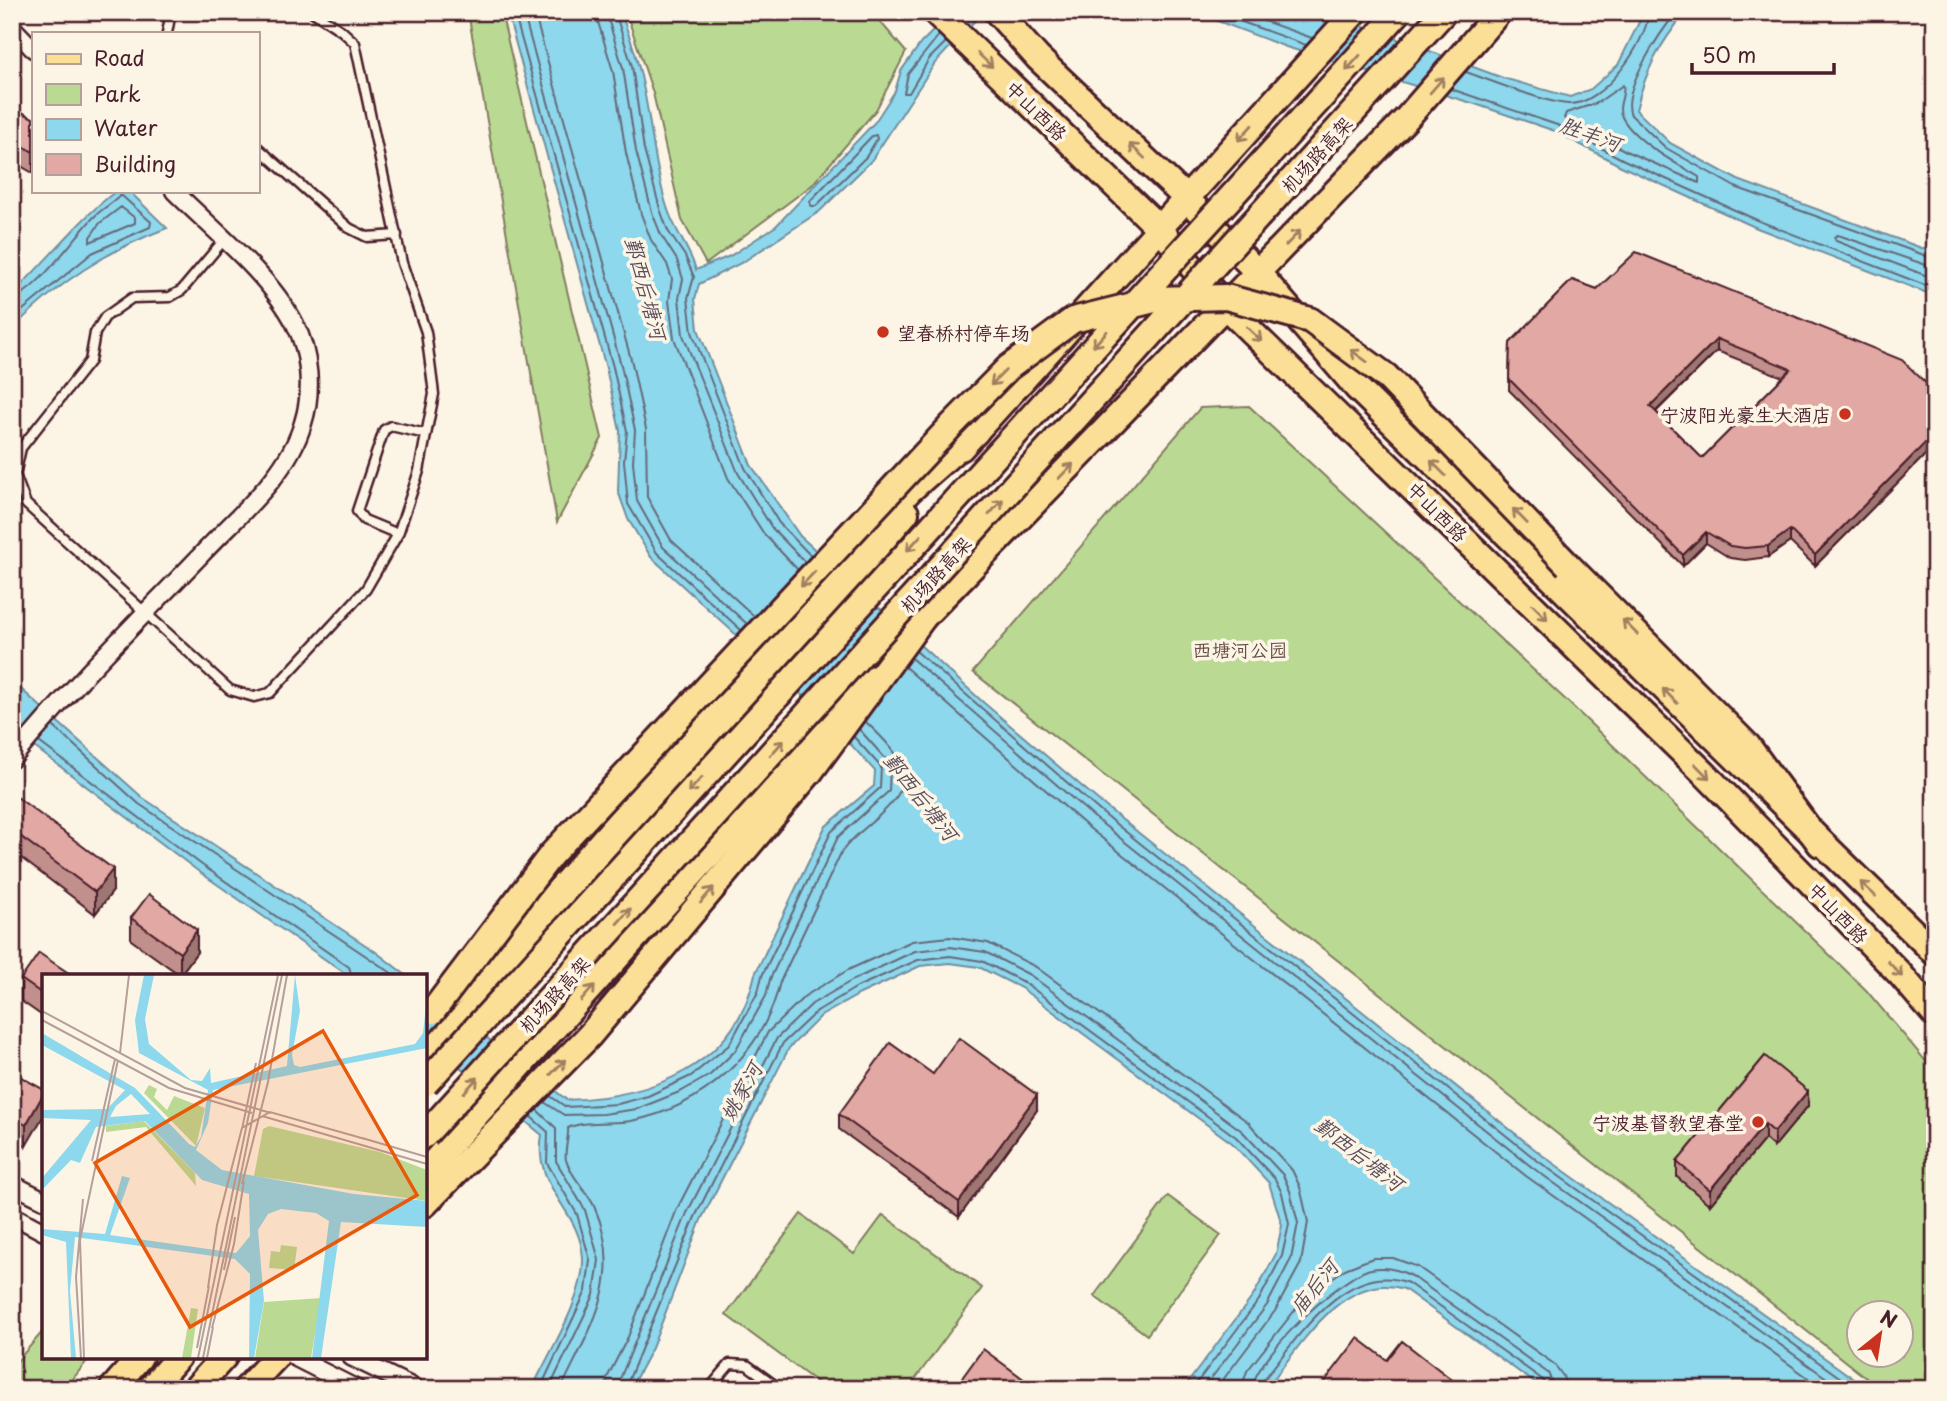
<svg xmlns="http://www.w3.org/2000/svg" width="1947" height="1401" viewBox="0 0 1947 1401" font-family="'Playpen Sans','LXGW WenKai TC',sans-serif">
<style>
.green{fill:#bada94;stroke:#827c60;stroke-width:2;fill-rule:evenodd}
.water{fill:#8dd8ed;stroke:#728e9f;stroke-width:2}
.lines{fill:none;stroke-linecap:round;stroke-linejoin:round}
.shore{stroke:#656979;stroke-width:2}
.service-casing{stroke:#4a1f2b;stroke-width:13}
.minor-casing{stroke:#4a1f2b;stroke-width:21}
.primary-casing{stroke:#4a1f2b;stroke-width:30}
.trunk-casing{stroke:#4a1f2b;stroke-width:30}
.service{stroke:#fcf5e5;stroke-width:8}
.minor{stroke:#fcf5e5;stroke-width:16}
.primary{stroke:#fbdf96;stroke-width:24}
.trunk{stroke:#fbdf96;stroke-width:24}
.trunk-bridge-casing{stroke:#4a1f2b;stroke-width:30;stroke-linecap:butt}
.trunk-bridge{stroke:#fbdf96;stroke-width:24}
.wall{fill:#c2908c;stroke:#4a1f2b;stroke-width:2;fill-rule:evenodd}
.shaded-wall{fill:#9e7672;stroke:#4a1f2b;stroke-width:2}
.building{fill:#e2a8a3;stroke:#4a1f2b;stroke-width:2;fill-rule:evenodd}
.oneway{stroke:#a27f60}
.poi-dot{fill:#c8321e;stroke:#fcf5e5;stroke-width:2.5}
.labels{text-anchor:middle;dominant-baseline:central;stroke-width:7;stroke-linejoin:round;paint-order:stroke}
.street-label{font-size:19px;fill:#4a1f2b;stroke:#fcf5e5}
.poi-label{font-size:19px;fill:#4a1f2b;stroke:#fcf5e5;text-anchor:end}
.park-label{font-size:19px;fill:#664e45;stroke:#fcf5e5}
.water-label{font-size:21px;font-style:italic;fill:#5b4d5c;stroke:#fcf5e5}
.inset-road{fill:none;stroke:#b59f9b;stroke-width:2}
.view{fill:#e8590c;fill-opacity:0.15;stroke:#e8590c;stroke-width:3.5}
.inset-edge{fill:none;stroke:#4a1f2b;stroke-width:3.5}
</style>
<rect width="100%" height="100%" fill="#fcf5e5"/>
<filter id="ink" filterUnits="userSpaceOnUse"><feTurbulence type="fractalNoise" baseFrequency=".0143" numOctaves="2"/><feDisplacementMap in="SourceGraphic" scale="14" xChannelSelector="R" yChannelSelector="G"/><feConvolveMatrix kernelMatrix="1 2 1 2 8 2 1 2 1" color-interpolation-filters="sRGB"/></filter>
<g filter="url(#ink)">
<path class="green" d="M468,12H501L602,438L557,522Z
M626,12H872L906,52L876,110L812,185L706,264L682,220L653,93Z
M1249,406L1568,702L1866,990L1935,1072V1389H1880L973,672L1200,408ZM1860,1314H1902V1356H1860Z
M1168,1196L1221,1235L1147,1335L1094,1296Z
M801,1214L854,1254L883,1215L982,1288L908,1389H826L726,1315Z
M44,1330V1357H90L65,1389H12V1367Z"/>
<path class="water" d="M507,12H621C626,29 634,46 638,64C651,111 652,160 667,207C674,230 689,247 696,270L730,256L776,226L875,122L895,91L901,71L921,43L952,12H983L935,63L871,161L820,211L743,262L699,284L695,299L698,329L751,465L800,536L984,703L1105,806L1542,1155L1868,1389H1543L1404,1289C1344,1269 1298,1349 1266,1389H1183L1253,1296L1276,1254L1282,1225L1269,1183L1232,1143L1021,988L979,967L950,963L920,966L860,994L821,1016L789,1048L701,1220L652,1348L630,1389H532C549,1352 584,1299 583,1259C581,1209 532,1189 542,1135L425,1038V990L567,1100C652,1097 735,1067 755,974L825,827L874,786L875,771L824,715L651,557L628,519L618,491L620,431L606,368Z
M1194,12H1324L1503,78L1570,97L1591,89L1618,65L1644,12H1686C1659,45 1646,69 1636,110L1670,143L1738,180L1935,253V296L1757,228L1621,166L1555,131L1475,104L1286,47Z
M116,191H129L167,228C106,251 59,282 12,329V294C48,260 78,220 116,191Z
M12,681L143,798L376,952L407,976H349L198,871L12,730Z"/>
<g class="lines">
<path class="shore" d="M514,12L613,367L627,431L624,461L628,504L657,553L741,630
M523,12L621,365L635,430L633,462L637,501L663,547L747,624
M534,12L632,363L646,429L647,497L671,540L754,616
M595,12L613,71L626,153L641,214L651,240L667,264L672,279L669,301L674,338L728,478L764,534L798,570
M606,12L623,68L636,151L652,212L661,235L677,260L683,279L679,298L683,335L738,473L772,528L805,562
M615,12L632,66L644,150L660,209L668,231L685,256L694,277L688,298L692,332L745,468L779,523L811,556
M1214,12L1306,45
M1239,12L1312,38
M1677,12C1661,31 1620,91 1631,115L1666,148L1735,187L1935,259
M939,35L908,74L904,93H909L929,59L946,42
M1466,72C1489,80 1546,103 1569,104C1604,105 1646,43 1649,12
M1623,85C1626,95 1616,106 1622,117C1634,141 1677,164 1699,177V183L1628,152L1564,118L1566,113L1597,103Z
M1451,89L1557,125L1624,160L1759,221L1935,289
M872,136L876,135L877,139L866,157L816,206H811L810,201Z
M121,207L135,218V223L90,242V237L100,223Z
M1935,268L1838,235L1834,237L1836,241L1935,279
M12,298C34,296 78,232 95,216C103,208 113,203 121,195L151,222L150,227L92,253L12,319
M916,651L1101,812L1538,1161L1856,1389
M911,658L1095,818L1533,1168L1842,1389
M905,667L1088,827L1526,1176L1824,1389
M53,726L139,804L396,976
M39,742L202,865L349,967L352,976
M550,1096L566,1107L618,1104L648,1096L691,1076L729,1045L758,992L762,976L831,832L880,788L881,767L854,737
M544,1102L564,1115L603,1114L637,1109L682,1091L710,1075L735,1051L766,996L770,979L838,837L889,791L890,764L859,729
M537,1110L556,1128V1161L585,1210L599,1260L594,1295L549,1389
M530,1116L548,1132L547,1163L577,1214L590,1260L586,1291L540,1389
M561,1389C591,1325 626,1278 594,1206C587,1191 571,1177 566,1160C564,1150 569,1138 568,1128C584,1120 613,1124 631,1121C703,1107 763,1054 780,982L841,853C858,824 922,800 898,758C890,744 876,732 865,721
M605,1389L607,1378L628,1337L677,1209L768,1032L805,996L848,970L912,941L950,937L988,943L1036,967L1248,1122L1292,1170L1300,1187L1308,1222L1301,1263L1275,1311L1216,1389
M616,1389L687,1213L777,1038L812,1004L853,980L915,951L950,947L985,952L1030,975L1242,1131L1283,1175L1290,1191L1298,1223L1291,1259L1267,1305L1203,1389
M625,1389L695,1217L783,1043L817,1011L857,987L918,960L950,956L982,961L1025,983L1236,1137L1275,1179L1282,1193L1289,1224L1282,1256L1259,1300L1192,1389
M1241,1389L1247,1371L1295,1310L1318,1288L1345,1269L1373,1258H1393L1418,1267L1554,1364L1563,1376L1566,1389
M1252,1389C1254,1359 1340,1276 1371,1269C1385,1266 1400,1270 1412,1276L1548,1373L1555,1389
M1261,1389L1262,1382C1295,1341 1347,1258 1408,1283L1543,1380L1546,1389"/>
<g class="service-casing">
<path id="service" d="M167,33L171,12
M257,147L349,228L367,237L397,235
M223,241L182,290L170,297L132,298L105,317L95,333L90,361L21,448L15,475L26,504L230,690L254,697L270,693L366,589L398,534L419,471L434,394L426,332L402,263L355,43L342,31L313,12
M398,534L364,520L357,511L384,430L391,426L426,434
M709,1389L730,1364L747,1365L780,1389"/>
</g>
<g class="minor-casing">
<path id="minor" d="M12,27L33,49
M12,759C70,688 136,623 200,556C237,516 288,476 303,423C313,392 310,353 295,324C270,275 213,230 174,191
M1924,941L1935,926
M12,1184L44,1200
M12,1215L44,1232
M294,1357L357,1389
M351,1357L417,1389"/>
</g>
<g class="primary-casing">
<path id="primary" d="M935,12L1159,228L1226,307L1705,774L1900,974L1935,1015
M997,12L1038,58L1186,198L1259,274L1357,388L1935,953
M961,448L1355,12
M913,628L1407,118L1499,12
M425,1059L599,870L906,513
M425,1172L868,678
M112,1389L140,1357"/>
</g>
<g class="trunk-casing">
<path id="trunk" d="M1568,565L1748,746L1820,844
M450,996L508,948L909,491L976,432
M425,1204L589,1036L811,771L926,614
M150,1389L178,1357
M195,1389L224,1357
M246,1389L276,1357"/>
</g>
<use href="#service" class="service"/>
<use href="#minor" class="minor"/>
<use href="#primary" class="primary"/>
<use href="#trunk" class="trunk"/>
<g class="trunk-bridge-casing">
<path id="trunk-bridge" d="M433,1011L551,855L951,426L1008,368L1073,320L1158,299L1226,297L1310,320L1386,376L1568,565
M425,1084L1399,12
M425,1135L1444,12"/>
</g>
<use href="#trunk-bridge" class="trunk-bridge"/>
</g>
<path class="wall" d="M12,107L33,118V173L12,161Z
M1572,280L1934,409L1935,445L1815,566L1790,542L1768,557L1745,560L1730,558L1706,543L1683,566L1509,390L1510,343ZM1717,351L1783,377L1702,458L1656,412Z
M12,795L113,891L95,914L12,851Z
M131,918L197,952L180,975L131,940Z
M44,976V1017L21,1001V979Z
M1765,1056L1808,1106L1774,1147L1765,1139L1710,1205L1677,1177V1162Z
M12,1072L44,1090L26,1146L12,1139Z
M933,1074L1037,1110L959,1217L839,1129V1114Z
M1387,1360L1464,1389H1319Z"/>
<path class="shaded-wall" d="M1717,339V351L1650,417V406Z
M1935,433V445L1815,566V555Z
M1790,530V542L1768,557V546Z
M1706,532V543L1683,566V555Z
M113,869V891L95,914V892Z
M197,930V952L180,975V953Z
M1808,1091V1106L1774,1147V1132Z
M44,1093V1115L26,1146V1125Z
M1037,1095V1110L959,1217V1202Z
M1765,1124V1139L1710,1205V1190Z"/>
<path class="building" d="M12,107L33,118V152L12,139Z
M1636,252L1902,360L1935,392V397L1933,399L1935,418L1931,421L1935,424V433L1815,555L1790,530L1768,546L1745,548L1730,546L1706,532L1683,555L1509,379L1510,343L1572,280L1597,289ZM1717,339L1791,369L1702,458L1650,406Z
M13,794L113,869L95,892L12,830V795Z
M149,894L197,930L180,953L131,918Z
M39,953L73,976H44V995L21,979Z
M959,1038L1037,1095L959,1202L839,1114L890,1043L933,1074Z
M1765,1056L1808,1091L1774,1132L1765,1124L1710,1190L1677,1162Z
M12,1072L44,1090V1093L26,1125L12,1117Z
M1358,1338L1387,1360L1402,1341L1464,1389H1393L1385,1382L1380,1389H1319Z
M983,1349L1037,1389H954Z"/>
<defs><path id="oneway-shaft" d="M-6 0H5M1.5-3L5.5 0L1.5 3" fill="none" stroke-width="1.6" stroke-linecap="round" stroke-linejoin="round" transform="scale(1.75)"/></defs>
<g class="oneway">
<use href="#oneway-shaft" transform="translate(985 60) rotate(44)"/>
<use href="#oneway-shaft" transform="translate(1353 63) rotate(132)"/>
<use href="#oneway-shaft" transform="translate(1437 85) rotate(-49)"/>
<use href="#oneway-shaft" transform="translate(1245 133) rotate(132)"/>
<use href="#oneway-shaft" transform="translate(1137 151) rotate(-137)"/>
<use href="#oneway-shaft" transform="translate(1293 238) rotate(-46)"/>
<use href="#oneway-shaft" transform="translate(1254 334) rotate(44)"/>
<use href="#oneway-shaft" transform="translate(1100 339) rotate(132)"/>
<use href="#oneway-shaft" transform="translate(1359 356) rotate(-144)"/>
<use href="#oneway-shaft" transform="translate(998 378) rotate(135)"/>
<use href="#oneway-shaft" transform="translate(1438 468) rotate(-135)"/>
<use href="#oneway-shaft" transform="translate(1066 471) rotate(-46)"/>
<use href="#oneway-shaft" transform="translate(996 507) rotate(-48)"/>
<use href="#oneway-shaft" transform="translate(1520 516) rotate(-134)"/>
<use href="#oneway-shaft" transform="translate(914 543) rotate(132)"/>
<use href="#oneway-shaft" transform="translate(808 579) rotate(133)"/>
<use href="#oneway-shaft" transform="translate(1540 612) rotate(45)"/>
<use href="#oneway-shaft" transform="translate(1630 627) rotate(-135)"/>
<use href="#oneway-shaft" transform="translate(1670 696) rotate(-135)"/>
<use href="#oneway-shaft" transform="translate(777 748) rotate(-48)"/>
<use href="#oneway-shaft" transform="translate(1702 771) rotate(45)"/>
<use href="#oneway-shaft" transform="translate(695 785) rotate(132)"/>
<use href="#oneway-shaft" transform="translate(1868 889) rotate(-137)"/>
<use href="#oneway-shaft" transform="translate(707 895) rotate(-50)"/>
<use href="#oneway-shaft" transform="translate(624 916) rotate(-48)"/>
<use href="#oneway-shaft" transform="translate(1895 969) rotate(47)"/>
<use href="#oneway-shaft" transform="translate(588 993) rotate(-49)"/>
<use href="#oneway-shaft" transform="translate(558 1067) rotate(-46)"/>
<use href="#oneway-shaft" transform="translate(471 1085) rotate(-48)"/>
</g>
</g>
<g class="poi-dot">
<circle cx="883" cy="332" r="7"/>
<circle cx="1845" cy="414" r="7"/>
<circle cx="1758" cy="1122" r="7"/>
</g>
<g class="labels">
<g class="street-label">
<text transform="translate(1037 110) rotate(44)">中山西路</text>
<text transform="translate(1316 154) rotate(-48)">机场路高架</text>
<text transform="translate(1438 511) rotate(45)">中山西路</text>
<text transform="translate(935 574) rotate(-48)">机场路高架</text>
<text transform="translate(1839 912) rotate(46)">中山西路</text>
<text transform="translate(554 994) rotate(-48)">机场路高架</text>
</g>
<g class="poi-label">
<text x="897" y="332" text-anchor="start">望春桥村停车场</text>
<text x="1831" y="414">宁波阳光豪生大酒店</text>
<text x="1744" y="1122">宁波基督教望春堂</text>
</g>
<g class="park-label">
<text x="1240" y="649">西塘河公园</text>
</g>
<g class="water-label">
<text transform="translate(1591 133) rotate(20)">胜丰河</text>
<text transform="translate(647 288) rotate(75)">鄞西后塘河</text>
<text transform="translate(922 796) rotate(52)">鄞西后塘河</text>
<text transform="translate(740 1091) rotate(-61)">姚家河</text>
<text transform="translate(1360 1153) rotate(38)">鄞西后塘河</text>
<text transform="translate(1313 1286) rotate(-51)">庙后河</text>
</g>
</g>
<g transform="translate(42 974)">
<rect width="385" height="385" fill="#fcf5e5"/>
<path d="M107,111L115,115L112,123L125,136L132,122L163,134L154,172L102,119ZM102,147L153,199L154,212L104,153L64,158V152ZM227,152L338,178L385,196V227L212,202L221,155ZM239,271L255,273L252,296L227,294L229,277L238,278ZM279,324L269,384H213L222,328ZM149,334L156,335L149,384H140Z" fill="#bada94"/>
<path d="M102,1H112L103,45L107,70L149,106L160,107L168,94L169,109L245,92L253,1L258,37L250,81L252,91L258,93L373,70L381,59L385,23V74L171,116L166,149L154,176L180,196L312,220L385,227V253L299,248L279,384H270L287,247L274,239L239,235L226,240L216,256L222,327L212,384H207L208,300L193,285L33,263L28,317L34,384H29L24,268L0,261V255L63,260L80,202L88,204L68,261L194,279L208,262L207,220L160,206L103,147L54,153L38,189L29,186L0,216V204L49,146L0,144V136L65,135L83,116L0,71V59L93,114L147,170L153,173L159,163L166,116L97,79L93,46ZM89,120L108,140L68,143L74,132Z" fill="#8dd8ed" fill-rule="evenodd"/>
<path class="inset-road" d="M0,37L143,114L229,139M0,46L127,114L210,139M78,79L87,1M220,142L385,190M200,155L214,89M320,164L385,183M50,187L73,85M200,210L226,108L245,1M182,296L193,243M166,314L175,251L200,154L228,138L323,165M170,354L192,270L202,207M155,374L167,312M39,384L34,303L41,225M42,384L38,266L76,86M156,384L236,1M161,384L240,1M165,384L171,353"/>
<path class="view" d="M281,57L375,221L148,353L53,189Z"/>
<rect width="385" height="385" class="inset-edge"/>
</g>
<rect width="1947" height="1401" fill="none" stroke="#fcf5e5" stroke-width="42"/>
<rect x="21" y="21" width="1905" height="1359" fill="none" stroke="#4a1f2b" stroke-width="2.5" filter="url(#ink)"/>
<rect x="32" y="32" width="228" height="161" fill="#fcf5e5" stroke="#b59f9b" stroke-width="2"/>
<rect x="46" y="54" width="35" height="10" fill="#fbdf96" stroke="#b59f9b" stroke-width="2"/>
<text x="94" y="66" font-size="21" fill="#4a1f2b">Road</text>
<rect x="46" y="84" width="35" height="21" fill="#bada94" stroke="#b59f9b" stroke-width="2"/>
<text x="94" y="102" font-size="21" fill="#4a1f2b">Park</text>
<rect x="46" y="119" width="35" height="21" fill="#8dd8ed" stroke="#b59f9b" stroke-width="2"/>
<text x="94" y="136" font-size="21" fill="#4a1f2b">Water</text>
<rect x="46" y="154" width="35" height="21" fill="#e2a8a3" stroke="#b59f9b" stroke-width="2"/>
<text x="94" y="172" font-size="21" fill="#4a1f2b">Building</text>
<g transform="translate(1880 1334) rotate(30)"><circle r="33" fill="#fcf5e5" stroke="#b59f9b" stroke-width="2"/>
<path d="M0-5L12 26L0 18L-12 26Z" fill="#c8321e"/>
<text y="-10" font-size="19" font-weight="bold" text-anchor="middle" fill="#4a1f2b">N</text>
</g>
<path d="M1692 63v10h142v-10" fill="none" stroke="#4a1f2b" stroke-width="3.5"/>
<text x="1702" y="63" font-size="21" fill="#4a1f2b" stroke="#fcf5e5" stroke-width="5" paint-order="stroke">50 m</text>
</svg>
